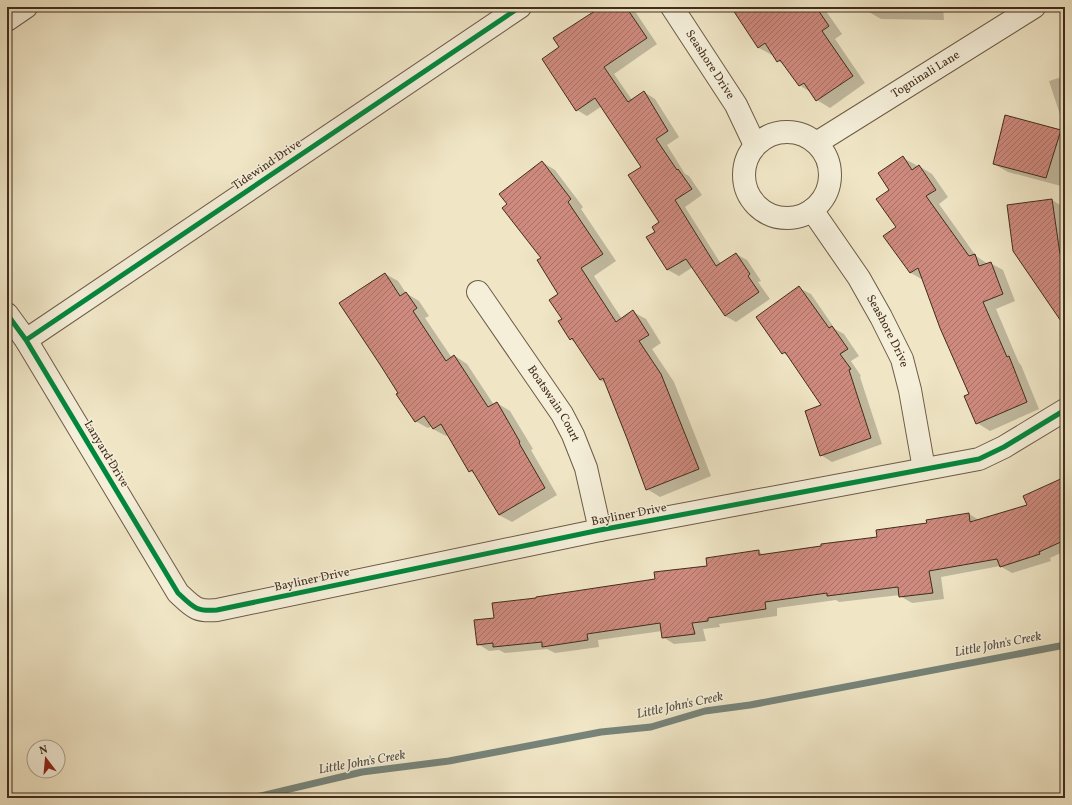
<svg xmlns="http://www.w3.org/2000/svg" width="1072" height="805" viewBox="0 0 1072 805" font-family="Vollkorn,serif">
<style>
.shadow{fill:#0003}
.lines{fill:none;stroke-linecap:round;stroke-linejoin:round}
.stream{stroke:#77847a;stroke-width:7}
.building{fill:url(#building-hatch);stroke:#412d1c}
.minor-casing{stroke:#6d5b46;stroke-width:24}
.minor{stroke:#f5efda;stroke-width:22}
.cycleway-casing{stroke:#f5efda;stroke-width:8}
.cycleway{stroke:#00873e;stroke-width:5}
.labels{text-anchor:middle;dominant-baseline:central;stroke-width:3;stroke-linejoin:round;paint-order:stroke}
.street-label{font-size:12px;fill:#412d1c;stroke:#f5efda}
.water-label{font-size:13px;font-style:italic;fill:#585143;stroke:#f5efda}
</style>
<defs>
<pattern id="building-hatch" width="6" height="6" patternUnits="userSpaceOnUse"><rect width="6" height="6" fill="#ce8a7e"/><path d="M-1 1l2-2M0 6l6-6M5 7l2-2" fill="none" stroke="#a97166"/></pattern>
</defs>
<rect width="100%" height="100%" fill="#f0e6c6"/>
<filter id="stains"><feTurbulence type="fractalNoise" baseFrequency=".005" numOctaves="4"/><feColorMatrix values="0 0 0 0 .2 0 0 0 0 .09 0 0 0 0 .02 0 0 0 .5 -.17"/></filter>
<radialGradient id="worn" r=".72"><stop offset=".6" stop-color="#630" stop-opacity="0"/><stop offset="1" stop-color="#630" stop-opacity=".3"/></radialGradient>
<path class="shadow" d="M618,7H629L634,10L657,44L614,74L632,100L644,92L655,99L679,137L667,145L685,174L689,176L702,195L685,207L721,264L736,254L747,260L761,281L758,282L770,299L736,322L725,316L693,267L679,276L668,270L648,238L656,232L661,222L642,168L602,106L587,116L577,110Z
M732,7H823L842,34L835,39L865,83L830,108L817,100L812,93L799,85L785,65L778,61L773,54L772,55L759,48Z
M870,7H943L944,20L881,19L869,12Z
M1065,76V130L1049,81Z
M1061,130L1065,133V172L1061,186L1008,172L994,164Z
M903,158L916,165L918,167L919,166L932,174L948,197L939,204L976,256L988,264L990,263L1003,270L1015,301L996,309L1019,363L1021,365L1039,409L990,431L977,423L970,395L923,280L911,273L885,236L897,227L890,190Z
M542,162L555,170L583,207L581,209L616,261L594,276L622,319L633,312L646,319L661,343L652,349L674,382L711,476L660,497L647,489L605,383L600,380L576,343L570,339L563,319L560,294L542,258L508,204Z
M1052,200L1065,208V318Z
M385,274L398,281L406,293L419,301L429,316L425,318L452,358L455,356L467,364L494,405L497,403L510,411L533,449L531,450L557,495L512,522L499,515L476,475L470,471L448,435L446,436L433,429L432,426L428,428L415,421L399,393Z
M799,288L811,294L835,329L844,334L859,356L851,361L861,376L860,377L882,444L832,462L821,455L823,406L789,357L783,353Z
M1065,478V551L1050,558L1051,561L1012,573L1000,566L941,577L944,599L912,603L900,596V595L839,602L836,600L777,608V616L719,624L720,627L703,629L706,641L674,644L663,637L662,631L598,640L599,647L555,653L547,649L505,653L499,650L489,651L478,644L495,619L537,599L656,580L708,566L758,551L764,555L878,538L969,514L979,520L1029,505Z"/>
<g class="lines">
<path class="stream" d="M252,798L362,772L449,761L601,732L651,727L705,711L750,705L1065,645"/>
</g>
<path class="building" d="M601,7H626L647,38L604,67L628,102L644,91L668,131L656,139L677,170L678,169L692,189L675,200L716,266L736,253L750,274L748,276L759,292L725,316L686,259L667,270L646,237L655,232L652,227L659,222L628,175L641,167L595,98L576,111L542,59L559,47L553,38Z
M731,7H816L829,26L822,31L853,76L816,101L804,83L799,86L780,60L777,62L765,43L758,48Z
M1005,115L1061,130L1046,178L993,164Z
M903,156L912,170L919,165L936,190L926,196L969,256L975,254L979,266L991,262L1003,294L983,302L1007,357L1009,356L1027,402L976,424L964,396L969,394L940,328L918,268L910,273L883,236L896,227L876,199L889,190L878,173Z
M542,161L571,199L568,202L603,254L581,268L616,322L633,310L649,335L639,341L661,374L699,469L646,490L628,441L603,378L600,380L572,338L570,340L558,321L562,319L549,300L558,294L537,260L541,258L502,208L507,204L499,194Z
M1052,199L1060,254L1065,250V327L1013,251L1007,205Z
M385,273L400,296L406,292L417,308L413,311L446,361L454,355L488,407L497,402L520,442L519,443L545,488L499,515L472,470L469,472L441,424L433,429L424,416L415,422L396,394L398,393L379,363L339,303Z
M799,286L829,328L832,326L848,349L840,354L851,369L849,370L871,438L820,456L805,411L821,405L785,352L782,354L756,317Z
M1065,477V540L1039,552L1040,554L1000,567L997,559L929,571L933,593L899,597L898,587L827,596V593L765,602L766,609L708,618V621L692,623L695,634L662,638L660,623L587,634L588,640L542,647V642L493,647V643L477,645L474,620L494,618L492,603L536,598V597L655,579L654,572L707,566L706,558L759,550V555L821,546V544L877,537L876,530L927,523L926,520L969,513L970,522L1027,505L1023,496Z"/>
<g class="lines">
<g class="minor-casing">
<g id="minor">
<path id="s1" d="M672,7L736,105L755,145"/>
<path d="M7,20L26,7"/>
<circle cx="787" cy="175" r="43"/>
<path id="s2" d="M818,142L1034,7"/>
<path id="s3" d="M812,210L859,278L881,317L902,359L910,390L924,469"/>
<path id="s4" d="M478,292L562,414L573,435L586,468L600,530"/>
<path d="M7,314L26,340L178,593C193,607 196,612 217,610L600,530L979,459L1004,447L1065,410"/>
<path d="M26,340L520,7"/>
</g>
</g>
<use href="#minor" class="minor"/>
<g class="cycleway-casing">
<path id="cycleway" d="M7,314L26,340L178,593C193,607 196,612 217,610L600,530L979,459L1004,447L1065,410
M26,340L520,7"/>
</g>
<use href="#cycleway" class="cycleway"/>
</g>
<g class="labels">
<g class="street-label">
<text stroke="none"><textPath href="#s1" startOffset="69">Seashore Drive</textPath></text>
<text stroke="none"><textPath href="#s2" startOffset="127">Togninali Lane</textPath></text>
<text transform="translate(267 165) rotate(-34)">Tidewind Drive</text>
<text stroke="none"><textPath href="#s3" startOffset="143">Seashore Drive</textPath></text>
<text stroke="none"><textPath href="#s4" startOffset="135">Boatswain Court</textPath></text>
<text transform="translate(106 454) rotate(59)">Lanyard Drive</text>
<text transform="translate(629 515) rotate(-11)">Bayliner Drive</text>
<text transform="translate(312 580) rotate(-12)">Bayliner Drive</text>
</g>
<g class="water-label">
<text transform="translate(998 645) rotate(-11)">Little John's Creek</text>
<text transform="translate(680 706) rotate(-12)">Little John's Creek</text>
<text transform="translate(362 763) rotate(-10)">Little John's Creek</text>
</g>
</g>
<rect width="1072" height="805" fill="none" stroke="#f0e6c6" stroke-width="24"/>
<rect x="8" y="8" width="1056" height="789" fill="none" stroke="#412d1c" stroke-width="2"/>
<rect x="12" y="12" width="1048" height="781" fill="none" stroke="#412d1c"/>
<g transform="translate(46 759) rotate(344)"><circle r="19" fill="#f5efda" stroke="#ada18e"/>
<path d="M0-3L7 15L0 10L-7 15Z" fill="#8f2418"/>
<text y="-6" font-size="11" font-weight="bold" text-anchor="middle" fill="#412d1c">N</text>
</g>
<rect width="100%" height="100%" filter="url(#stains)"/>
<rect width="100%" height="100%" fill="url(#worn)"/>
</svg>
